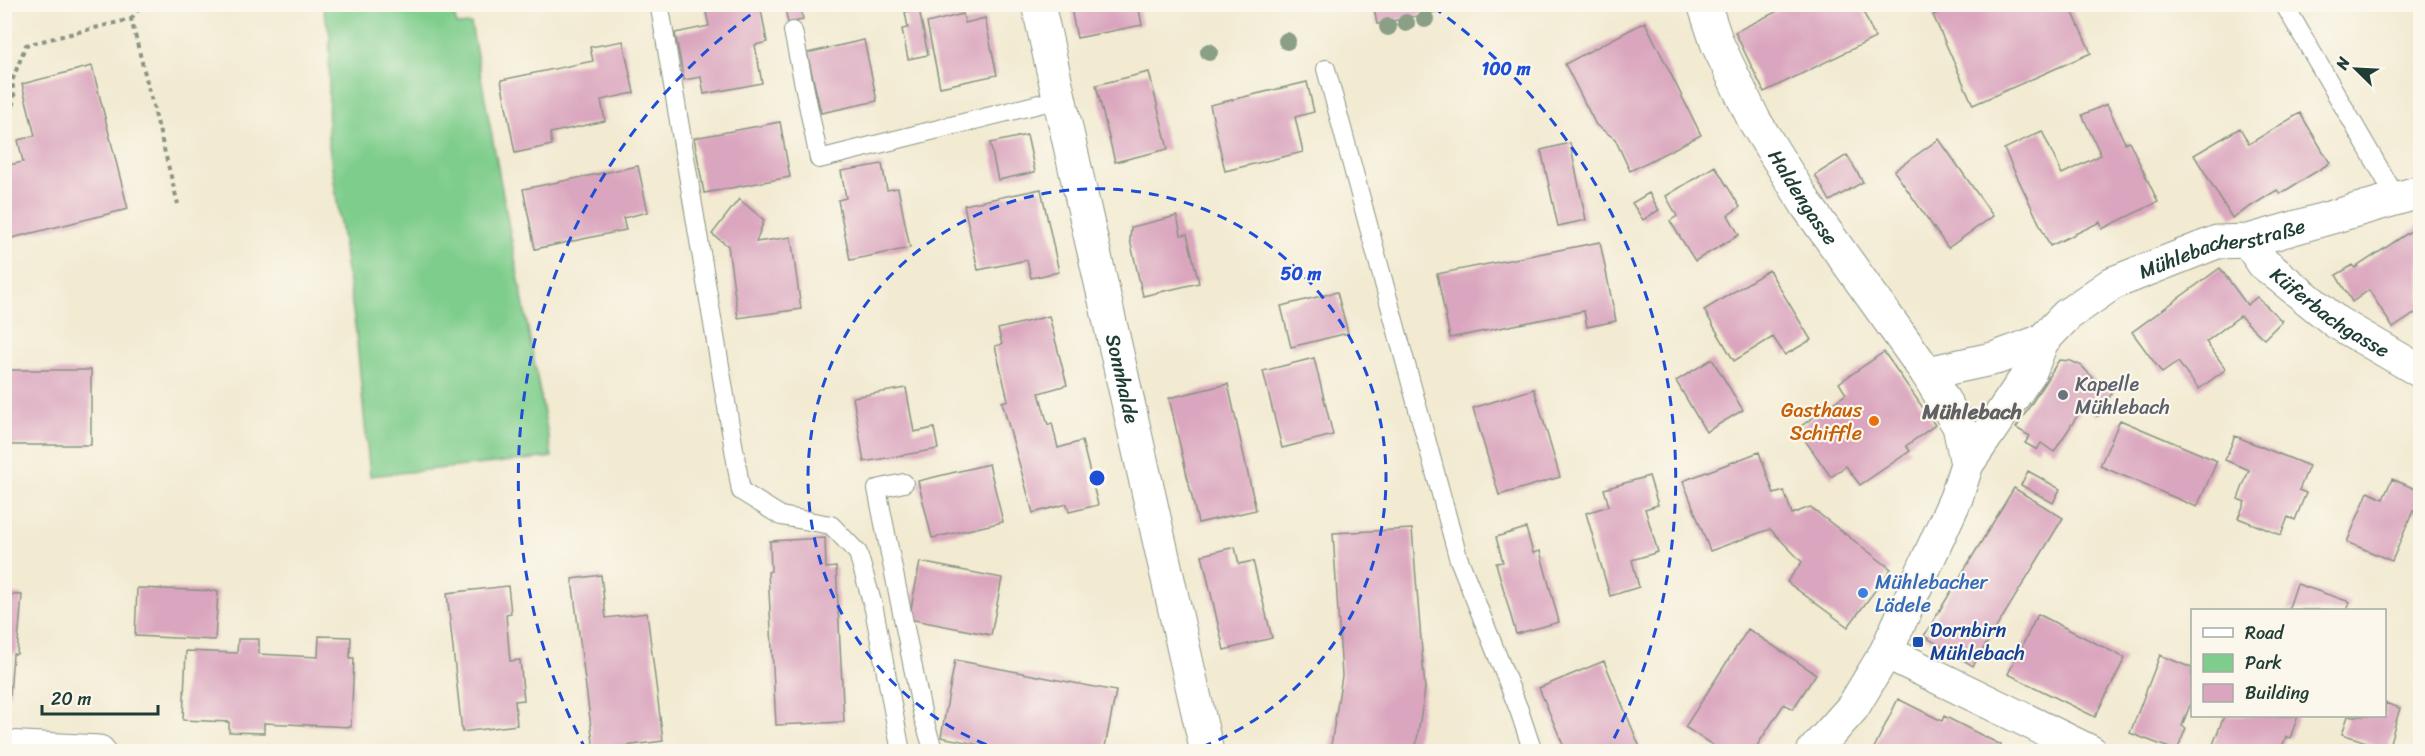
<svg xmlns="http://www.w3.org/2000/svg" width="2425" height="756" viewBox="0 0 2425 756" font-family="Sriracha,sans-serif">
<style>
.green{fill:#7fcd8c;stroke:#4f8560;stroke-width:1.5}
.building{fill:#daa5be}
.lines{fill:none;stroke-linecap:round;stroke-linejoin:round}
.lane-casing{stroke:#889482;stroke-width:20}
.street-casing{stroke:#889482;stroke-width:35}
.secondary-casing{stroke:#889482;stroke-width:35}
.path{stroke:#889482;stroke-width:4;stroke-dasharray:4.5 4.5;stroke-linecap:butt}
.lane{stroke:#fff;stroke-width:18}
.street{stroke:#fff;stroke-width:33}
.secondary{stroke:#fff;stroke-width:33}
.tree{fill:#8b9f87}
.ring{fill:none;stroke:#1d4ed8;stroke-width:3;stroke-dasharray:10 8}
.worship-dot{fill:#6b7280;stroke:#fbf7ec;stroke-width:2}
.food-dot{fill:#e8710a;stroke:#fbf7ec;stroke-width:2}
.shop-dot{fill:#3f7fe0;stroke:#fbf7ec;stroke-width:2}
.transit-dot{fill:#1a4fb4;stroke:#fbf7ec;stroke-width:2}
.labels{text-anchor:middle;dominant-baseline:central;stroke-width:4.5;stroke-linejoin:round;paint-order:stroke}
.street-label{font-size:20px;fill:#1f3d34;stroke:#fbf7ec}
.worship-label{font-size:20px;fill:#5b616d;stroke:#fbf7ec;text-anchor:start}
.food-label{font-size:20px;fill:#c56008;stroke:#fbf7ec;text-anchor:end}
.shop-label{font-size:20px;fill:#366cbe;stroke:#fbf7ec;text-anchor:start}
.transit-label{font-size:20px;fill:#164399;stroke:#fbf7ec;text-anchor:start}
.neighbourhood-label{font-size:21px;font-weight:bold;fill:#606164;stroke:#fbf7ec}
.centre{fill:#1d4ed8;stroke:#fbf7ec;stroke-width:3}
.ring-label{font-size:18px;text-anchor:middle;font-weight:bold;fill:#1d4ed8;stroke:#fbf7ec;stroke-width:4.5;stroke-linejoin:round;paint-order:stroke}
</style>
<rect width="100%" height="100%" fill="#fbf7ec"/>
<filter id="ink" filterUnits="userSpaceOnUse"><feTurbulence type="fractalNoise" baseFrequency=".0167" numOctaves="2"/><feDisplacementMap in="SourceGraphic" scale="12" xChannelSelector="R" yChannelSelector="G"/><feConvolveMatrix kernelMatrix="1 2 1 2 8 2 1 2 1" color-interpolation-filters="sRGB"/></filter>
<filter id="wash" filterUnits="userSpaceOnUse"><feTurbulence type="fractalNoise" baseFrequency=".008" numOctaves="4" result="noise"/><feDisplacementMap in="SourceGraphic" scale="24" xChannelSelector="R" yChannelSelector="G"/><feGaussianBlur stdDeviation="1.35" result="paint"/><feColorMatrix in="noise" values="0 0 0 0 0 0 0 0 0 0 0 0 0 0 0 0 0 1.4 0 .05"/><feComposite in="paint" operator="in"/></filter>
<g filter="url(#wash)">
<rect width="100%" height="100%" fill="#f2ead1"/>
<path class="green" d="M322,5H451L457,25L471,24L552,457L370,476L356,332L328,139L330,34Z"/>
<g id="blocks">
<path class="building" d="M704,4H760L767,42L755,45L762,83L704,94L701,77L684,80L675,33L709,26Z
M784,4H800L803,20L788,23Z
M899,4H919V6L900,9Z
M1070,4H1138L1142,25L1077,38Z
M1373,4H1435L1437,12L1377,24Z
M1792,4H1860L1875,38L1764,92L1735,32Z
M1957,4H2069L2091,53L1973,105L1933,15Z
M919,9L928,55L908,59L902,29L908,28L905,12Z
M963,14L965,23L985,18L997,75L940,87L927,23Z
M1645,22L1701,135L1630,171L1615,139L1596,125L1565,64Z
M864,40L877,101L821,113L807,53Z
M623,41L634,93L601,100L605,121L550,133L552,145L515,153L501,80L593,61L590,47Z
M92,66L128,209L4,240V166L23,162L18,140L35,136L22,84Z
M1149,72L1168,149L1115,162L1096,85Z
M1307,82L1314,112L1295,117L1303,152L1225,171L1210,105Z
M2107,104L2125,143L2129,141L2158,202L2102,229L2100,222L2050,246L2004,149L2042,131L2062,174L2101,155L2082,115Z
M2300,113L2330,163L2280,194L2277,190L2232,218L2194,155L2240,128L2249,144Z
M780,122L790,177L704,193L694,138Z
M1027,135L1035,172L998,180L990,143Z
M1939,139L1993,216L1948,248L1894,171Z
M1570,143L1586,220L1558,226L1541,150Z
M1847,155L1863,182L1830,201L1815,175Z
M882,164L887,190L898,188L910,248L850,260L838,200L846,198L841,171Z
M638,166L648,212L623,218L626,230L535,249L523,189Z
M1715,166L1740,207L1728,215L1739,235L1695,261L1670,221L1677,216L1666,196Z
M1041,189L1059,272L1031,278L1027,260L978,270L964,205Z
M1649,193L1659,210L1643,220L1632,203Z
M739,199L764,220L756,242L791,237L801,309L738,318L728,246L712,234Z
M1177,216L1181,235L1187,234L1199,283L1143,296L1130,240L1131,227Z
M2420,225V310L2393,328L2369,290L2352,302L2336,275L2353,265L2355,268Z
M1600,242L1616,321L1587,327L1584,311L1450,338L1437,274Z
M2220,268L2247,305L2257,297L2282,321L2264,339L2240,316L2206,342L2226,369L2199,389L2178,362L2162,373L2132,332Z
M1769,270L1811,340L1785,355L1773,337L1734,361L1704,310Z
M1337,292L1348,333L1291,347L1281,306Z
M1049,316L1067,385L1039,393L1048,425L1052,423L1058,448L1082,441L1098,505L1069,512L1067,504L1033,513L1002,402L1008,400L995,346L1002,344L998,329Z
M1884,352L1935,425L1906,446L1910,451L1860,485L1846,466L1831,477L1797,429L1846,394L1839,383Z
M1314,358L1333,435L1282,448L1263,371Z
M1712,359L1743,410L1706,432L1676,381Z
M2059,360L2071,361L2082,366L2098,384L2112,393L2098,416L2083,407L2054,452L2041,443L2037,450L2025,443L2030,436L2016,428Z
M5,370H91V445H5Z
M1228,384L1256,510L1198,523L1169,398Z
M906,388L914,432L934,428L938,449L864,462L853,397Z
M1534,389L1560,477L1499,495L1473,408Z
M2120,420L2217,461L2197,507L2100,466Z
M2235,436L2309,466L2299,490L2306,493L2295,520L2288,517L2281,535L2238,518L2245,502L2238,499L2249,470L2225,460Z
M1759,452L1774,494L1784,491L1792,514L1810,507L1891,569L1848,627L1787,582L1802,562L1770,529L1710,551L1683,481Z
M989,464L1003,522L932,538L918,481Z
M2028,471L2060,489L2053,503L2021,485Z
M1649,476L1658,505L1645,509L1658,552L1632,560L1639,587L1610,596L1586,513L1609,506L1604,489Z
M2392,479L2420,491V508L2418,513L2413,511L2392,561L2347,542L2368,492L2383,499Z
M4,484H9L6,512H4Z
M2014,488L2063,518L1973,666L1924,636Z
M1526,528L1533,553L1540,551L1559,622L1516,634L1496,563L1503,562L1496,537Z
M1412,529L1425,689L1415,752H1330L1342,676L1333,533Z
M825,538L826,568L836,567L844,722L776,725L768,572L771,571L770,541Z
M1235,547L1239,564L1253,561L1272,638L1224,650L1202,555Z
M920,562L1002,578L991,635L909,619Z
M601,575L606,618L647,613L663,741L594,750L572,579Z
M2297,584L2350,602L2347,610H2288Z
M508,586L511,613L506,614L510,661L520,660L524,700L515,701L517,725L462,732L447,593Z
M137,588L218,591L215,640L135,636Z
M4,594L22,595L17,654H13L10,695L4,694Z
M2038,614L2125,658L2095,717L2008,674Z
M1748,629L1816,674L1793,709L1784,704L1753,752H1723L1685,727Z
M319,636L351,637L350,658H354L351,727L264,723V733L229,732V722L183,720L186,651L237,653L238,639H259V654L318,657Z
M2160,655L2192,668V700L2182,726L2186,728L2177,751L2130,733Z
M955,660L1116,691L1104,752H1015L941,737Z
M1604,661L1642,752H1566L1539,688Z
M1898,699L1942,721L1944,716L2001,745L1999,752H1872Z
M2385,703L2400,708L2388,749L2342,734L2348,716H2385Z
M2224,716H2298L2290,738L2286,737L2280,752H2210Z"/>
</g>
</g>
<g filter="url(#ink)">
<use href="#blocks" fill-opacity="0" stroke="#889482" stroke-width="1.5"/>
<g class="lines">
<g class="lane-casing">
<path id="lane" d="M2284,4L2397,199
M660,8L741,491L781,516L831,525L858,553L874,609L901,752
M793,31L819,159L1059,99
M1326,69L1458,557L1519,710L1533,752
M904,483L877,489L923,717L934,752"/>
</g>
<g class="street-casing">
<g id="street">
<path id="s1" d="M1038,4L1207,752"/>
<path id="s2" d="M2248,241L2263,263L2336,322L2420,371"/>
<path d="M1927,373L1996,358L2042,341"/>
<path id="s3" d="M1967,464L2030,372L2042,341L2067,315L2113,283L2217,242L2248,241L2420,192"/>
<path d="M1886,652L2091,752"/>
</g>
</g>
<g class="secondary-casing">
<g id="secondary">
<path id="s4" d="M1704,4L1717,43L1754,120L1808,207L1927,373L1959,426L1967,464L1956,498L1886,652L1853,707L1813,752"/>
<path d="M4,747L99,752"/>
</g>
</g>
<path class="path" d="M131,19L140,7L139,4
M4,122L15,100L12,81L26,45L131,19L178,204"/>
<use href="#lane" class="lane"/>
<use href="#street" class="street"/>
<use href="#secondary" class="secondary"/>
</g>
<g class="tree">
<circle cx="1425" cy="19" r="9"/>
<circle cx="1406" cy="23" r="9"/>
<circle cx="1388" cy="27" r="9"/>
<circle cx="1287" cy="41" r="9"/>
<circle cx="1209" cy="52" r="9"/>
</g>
</g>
<g class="ring">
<path d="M1003 751A289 289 0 1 1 1191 751"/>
<path d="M586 750A579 579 0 0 1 761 7M1433 7A579 579 0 0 1 1608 750"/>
</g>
<circle class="worship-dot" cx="2063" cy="395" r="6"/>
<circle class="food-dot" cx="1874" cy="421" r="6"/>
<circle class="shop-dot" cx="1863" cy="593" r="6"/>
<rect class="transit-dot" x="1912" y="636" width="12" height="12" rx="3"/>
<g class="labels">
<g class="street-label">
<text stroke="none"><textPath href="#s4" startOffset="218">Haldengasse</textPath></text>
<text stroke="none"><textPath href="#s3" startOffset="352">Mühlebacherstraße</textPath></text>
<text stroke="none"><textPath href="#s2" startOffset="110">Küferbachgasse</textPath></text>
<text stroke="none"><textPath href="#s1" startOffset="384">Sonnhalde</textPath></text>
</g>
<g class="worship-label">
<text x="2075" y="384">Kapelle<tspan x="2075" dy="23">Mühlebach</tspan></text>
</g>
<g class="food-label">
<text x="1862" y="410">Gasthaus<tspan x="1862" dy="23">Schiffle</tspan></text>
</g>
<g class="shop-label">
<text x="1875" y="582">Mühlebacher<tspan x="1875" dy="23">Lädele</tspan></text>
</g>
<g class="transit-label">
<text x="1930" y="630">Dornbirn<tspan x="1930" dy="23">Mühlebach</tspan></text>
</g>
<g class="neighbourhood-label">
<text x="1972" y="412">Mühlebach</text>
</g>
</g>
<circle cx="1097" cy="478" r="9" class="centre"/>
<g class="ring-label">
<text x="1506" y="75">100 m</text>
<text x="1301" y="280">50 m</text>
</g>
<rect width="2425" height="756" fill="none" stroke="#fbf7ec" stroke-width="24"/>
<rect x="2191" y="609" width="195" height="108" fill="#fbf7ec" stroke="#a3ada2" stroke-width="1.5"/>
<rect x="2203" y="628" width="30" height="9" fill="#ffffff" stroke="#a3ada2" stroke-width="1.5"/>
<text x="2245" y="639" font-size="18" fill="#1f3d34">Road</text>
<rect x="2203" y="654" width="30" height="18" fill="#7fcd8c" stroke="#a3ada2" stroke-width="1.5"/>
<text x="2245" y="669" font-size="18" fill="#1f3d34">Park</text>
<rect x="2203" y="684" width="30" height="18" fill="#daa5be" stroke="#a3ada2" stroke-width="1.5"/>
<text x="2245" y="699" font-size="18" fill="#1f3d34">Building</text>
<g transform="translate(2356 69) rotate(294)" stroke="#fbf7ec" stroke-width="4.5" paint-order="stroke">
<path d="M0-4.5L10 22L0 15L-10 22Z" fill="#1f3d34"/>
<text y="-9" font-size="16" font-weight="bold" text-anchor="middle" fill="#1f3d34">N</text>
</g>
<path d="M42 705v9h116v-9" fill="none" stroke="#1f3d34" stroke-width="3"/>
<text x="51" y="705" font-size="18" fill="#1f3d34" stroke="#fbf7ec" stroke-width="4.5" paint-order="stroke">20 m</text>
</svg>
